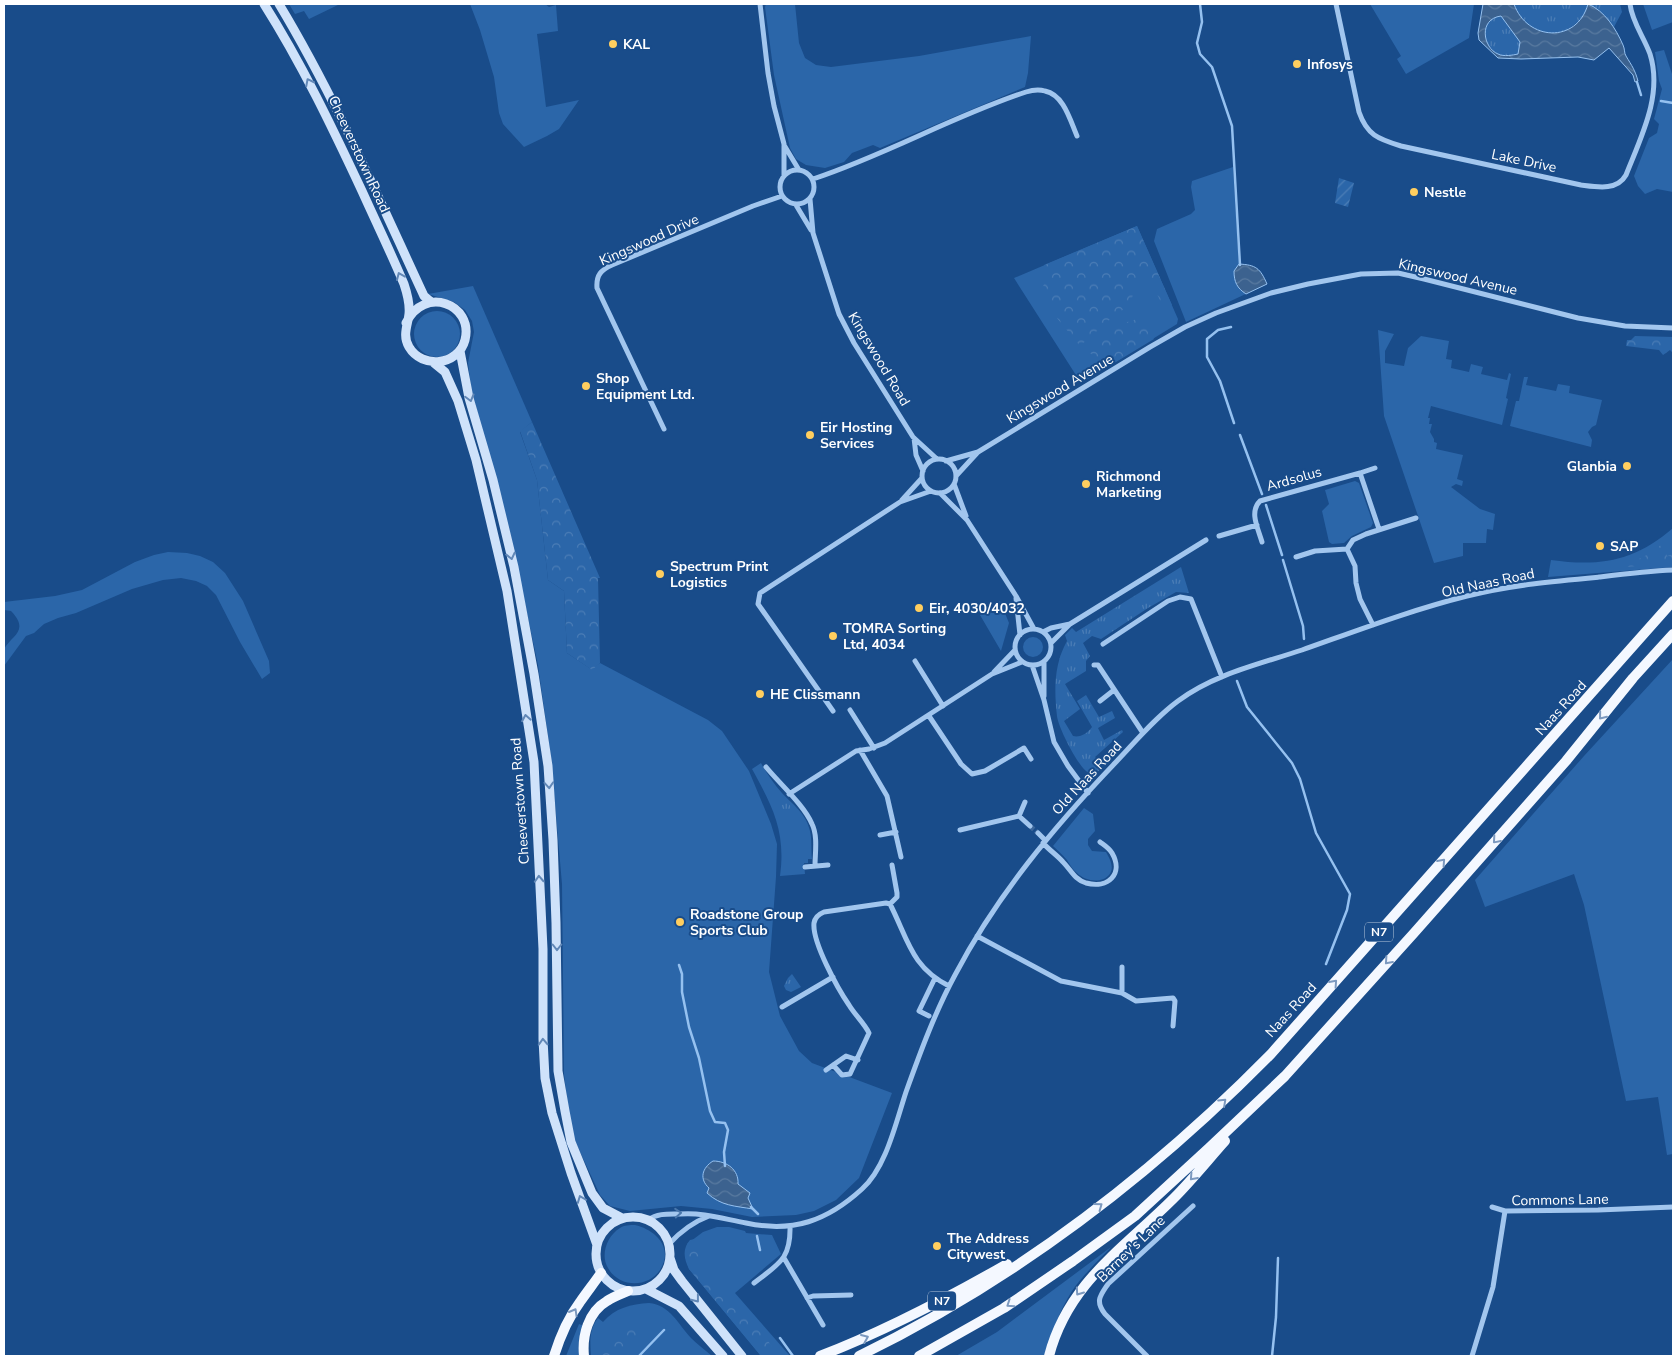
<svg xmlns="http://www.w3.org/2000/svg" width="1677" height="1360" viewBox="0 0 1677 1360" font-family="'Nunito Sans',sans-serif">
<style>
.grass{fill:#2b66a9}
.forest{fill:url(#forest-crowns)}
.park{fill:url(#park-tufts)}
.garden{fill:url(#garden-furrows)}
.water{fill:url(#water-waves);stroke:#95c1f0;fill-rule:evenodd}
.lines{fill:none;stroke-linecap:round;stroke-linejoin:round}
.stream{stroke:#95c1f0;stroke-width:2.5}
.minor-tunnel{stroke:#3c679c;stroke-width:5;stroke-dasharray:5 2.5;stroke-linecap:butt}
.minor{stroke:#a2c6ee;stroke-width:5}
.secondary{stroke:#cfe2fa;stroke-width:9}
.trunk{stroke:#f4f8ff;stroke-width:10}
.oneway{stroke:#6288b7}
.oneway2{stroke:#7c99bf}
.oneway3{stroke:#4977ad}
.poi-dot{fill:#ffce5f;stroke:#194c8a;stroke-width:2}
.labels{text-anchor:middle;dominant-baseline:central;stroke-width:4;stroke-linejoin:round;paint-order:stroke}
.shield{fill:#194c8a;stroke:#bac9dc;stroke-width:1}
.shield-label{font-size:12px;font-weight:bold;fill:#fff}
.poi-label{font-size:14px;font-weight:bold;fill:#fff;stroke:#194c8a;text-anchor:start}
.street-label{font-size:14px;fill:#fff;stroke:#194c8a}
</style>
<defs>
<pattern id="forest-crowns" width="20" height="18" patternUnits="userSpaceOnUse" patternTransform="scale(1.25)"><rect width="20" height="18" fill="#2b66a9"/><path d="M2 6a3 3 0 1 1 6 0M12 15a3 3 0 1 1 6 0" fill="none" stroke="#4b7db6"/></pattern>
<pattern id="park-tufts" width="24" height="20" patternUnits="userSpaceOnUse" patternTransform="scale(1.25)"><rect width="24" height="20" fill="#2b66a9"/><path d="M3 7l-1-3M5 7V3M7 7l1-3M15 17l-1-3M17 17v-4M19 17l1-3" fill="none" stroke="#4b7db6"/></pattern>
<pattern id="garden-furrows" width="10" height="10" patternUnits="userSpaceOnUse" patternTransform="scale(1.25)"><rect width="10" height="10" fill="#2b66a9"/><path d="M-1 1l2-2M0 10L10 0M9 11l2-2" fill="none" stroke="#4b7db6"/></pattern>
<pattern id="water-waves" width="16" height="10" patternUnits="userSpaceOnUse" patternTransform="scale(1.25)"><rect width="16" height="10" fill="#3c628f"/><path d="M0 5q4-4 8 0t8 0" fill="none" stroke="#597aa0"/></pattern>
</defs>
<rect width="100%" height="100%" fill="#194c8a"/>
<path class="grass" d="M289,4H340L309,19L304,11L295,14Z
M470,4H545L549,7L556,5L558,31L537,34L546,107L579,100L559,129L547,136L524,147L503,124L499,113L494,77L480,30Z
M766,4H795L799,43L805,58L816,65L831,67L919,56L1031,36L1028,73L1025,87L880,148L873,145L852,153L844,162L825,168L806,165L796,159L790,148L774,75L765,7Z
M1370,4H1474L1469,38L1406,74L1397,59L1401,56Z
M1643,4H1673V22L1652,30Z
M1664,50L1673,77V192L1657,189L1645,194L1638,186L1634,176L1649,138L1657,133L1659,124L1654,119L1662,89L1659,81L1655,52Z
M1233,167L1239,264C1257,266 1260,267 1267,284L1186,322L1154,241L1157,229L1191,214L1195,210L1191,187L1192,181Z
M1137,226L1178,319L1177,324L1081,383L1014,278Z
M473,286L532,422L520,432L537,480L548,580L564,591L567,653L591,669L600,663L708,720L722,731L749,771L771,824L777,844L776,877L769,972L780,1016L799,1051L812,1063L892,1093L859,1178L836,1200L814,1211L796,1215L752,1217L712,1209L681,1206L630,1211L610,1206L600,1195L573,1137L568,1108L564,1074L562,884L551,758L538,665L510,534L471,388L468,363L474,332L472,321L465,310L454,302L428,294Z
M414 334a23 23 0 1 1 46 0a23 23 0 1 1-46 0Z
M1378,330L1394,334L1385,351V363L1404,366L1408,348L1421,336L1449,341L1446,359L1452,360L1451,368L1469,372L1471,364L1483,367L1481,374L1507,380L1509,373L1511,374L1506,398L1508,399L1502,425L1431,406L1428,418H1430L1429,424H1432L1430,432L1434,439V442L1437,443L1436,449L1463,455L1457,479L1463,481L1462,486L1456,484L1451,487L1480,509L1495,514L1493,530L1487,529L1486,543H1463V556L1434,563L1384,416Z
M1524,377H1528L1526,385L1556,391L1558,384L1570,386L1569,393L1602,400L1596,425L1592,427L1588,432L1592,440L1591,447L1510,426L1516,401H1519Z
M1355,481L1359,483L1373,523L1371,527L1352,536L1344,543L1332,544L1329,542L1322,511L1329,504L1325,490Z
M1673,528V567L1548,577L1551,560C1600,567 1635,561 1673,528Z
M168,552L187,553L200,556L213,562L225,573L243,601L269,661L270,673L262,679L240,642L216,595L207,586L196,581L181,578L163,580L132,589L76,613L58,618L44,624L34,633L26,636L4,666V649C12,635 30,631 11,611L4,610V602L55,596L82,590L135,562L154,555Z
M1000,601L1009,623L1001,651L980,615Z
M1023 647a10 10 0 1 1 20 0a10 10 0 1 1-20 0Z
M1673,659V1154L1667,1155L1658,1097L1626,1101L1584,905L1574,874L1485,907L1475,880L1584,756Z
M761,763C767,774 774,784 782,793C793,805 806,813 810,831C812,839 811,850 812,859H808V863H804L805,874L780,876C786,832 773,807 752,769Z
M1084,808L1093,814L1095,831L1088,839V845L1092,851L1106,852C1110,859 1115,868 1109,875C1101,884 1085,881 1077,873C1073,870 1070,865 1067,860C1063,855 1058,851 1053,846Z
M635,1225C656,1230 674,1248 660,1270C648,1288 619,1288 608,1268C600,1255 607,1236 620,1228C624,1225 630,1225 635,1225Z
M717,1227H729L745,1231L746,1233L772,1235L781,1254L735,1293L790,1356H761L689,1269L685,1256L687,1244L703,1232Z
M1111,1247C1098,1261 1083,1275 1072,1291C1059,1311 1052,1334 1044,1356H956L997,1332Z
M649,1303C670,1305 678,1324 691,1338C697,1344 705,1350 712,1356H591C590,1343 589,1329 598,1318L603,1322C615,1308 631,1304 649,1303Z
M579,1324L584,1326L580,1338L579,1356H566Z"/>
<path class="forest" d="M1137,226L1172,305L1163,306L1145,271L1140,270L1130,305L1115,315L1080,346L1038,295L1047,279L1044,265Z
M1140,318L1154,339L1106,368L1090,353L1121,324Z
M1635,336L1673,337V353L1670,350L1663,355L1659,350L1626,346L1627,340H1631Z
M532,422L600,578H598L600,663L592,670L567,653L564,591L548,580L537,480L520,431Z
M1661,545L1666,546L1667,556L1673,554V563L1615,568L1611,567L1610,564L1642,558Z
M700,1238C697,1250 702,1260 701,1272L727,1302L736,1305L768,1341L777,1354L776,1356H761L689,1269C684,1259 682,1249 690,1240Z
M637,1327L650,1333L626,1356H598L599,1343L619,1332Z"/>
<path class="park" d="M1514,4H1620L1622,12L1614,27L1602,13L1587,9C1569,44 1526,40 1514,4Z
M1501,16L1520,42L1518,54C1513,55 1504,57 1498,54C1486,49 1479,25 1493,18C1493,17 1500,16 1501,16Z
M1181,567L1189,593L1176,592L1148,608L1101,639L1092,636L1083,643L1090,656L1086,661V671L1065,684L1080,709L1064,721L1073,736C1080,738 1088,733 1092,727L1077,701L1086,695L1099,717L1112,711L1115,718L1098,728L1104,740L1122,730L1123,732L1095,757L1103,765L1102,768C1099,771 1094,775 1089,773C1079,769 1058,727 1057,716C1054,690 1054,664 1067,641L1065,635L1072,628L1076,632Z
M789,801L792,815L782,818L778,803Z
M792,974L801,987L791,992L786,990L784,986L788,978Z"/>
<path class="garden" d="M1339,178L1354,183L1348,207L1335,203Z"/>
<path class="water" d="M1483,4H1514C1527,41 1577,44 1588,4C1605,11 1616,29 1623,45C1625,49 1624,53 1626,56C1632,66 1635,70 1638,81L1635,82L1633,75L1609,48L1594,60L1578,57L1521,59L1498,58L1479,40L1478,33ZM1501,16L1520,42L1518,54C1513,55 1504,57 1498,54C1483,48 1478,19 1501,16Z
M1239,264C1256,265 1260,268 1267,284L1246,294C1237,288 1234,282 1234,271Z
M713,1161C727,1161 739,1170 738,1184L750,1193L748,1198L753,1209C735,1206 721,1206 707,1193L709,1188C699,1179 702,1168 713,1161Z"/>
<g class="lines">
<path class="stream" d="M1200,4L1202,22L1197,43L1200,54L1212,67L1232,126L1240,265
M1637,82L1641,95
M1661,101L1673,103
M1231,327L1218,330L1207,339V357L1220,381L1234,423
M1240,435L1262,494
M1266,505L1282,555
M1283,560L1303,626L1304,639
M1237,681L1247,707L1292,763L1300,779L1316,833L1350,894L1347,910L1326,964
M679,965L682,974V992L689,1027L699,1058L710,1111L715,1122L725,1123L728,1130L724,1152L725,1166
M751,1207L758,1214
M757,1236L760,1250
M780,1338L793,1356
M639,1356L664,1330
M1272,1356L1276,1317L1278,1258"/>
<path class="minor-tunnel" d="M1030,826L1038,833"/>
<path class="minor" d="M760,4L768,73L774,106L784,144V176
M1336,4L1359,112C1367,135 1378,139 1401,146L1581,185C1597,187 1617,191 1626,175C1641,137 1663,95 1650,54C1644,37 1632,22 1630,4
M784,145L799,170
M780 187a17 17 0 1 1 34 0a17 17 0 1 1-34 0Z
M813,179C886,155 953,116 1026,92C1032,90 1039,89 1045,91C1064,95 1070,120 1077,136
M810,199L813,233L839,314L854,343L913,437L937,459
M796,205L811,230
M664,429L597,288C596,275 601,270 612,265L753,206L782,196
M914,438L916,455L923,471
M922 476a17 17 0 1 1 34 0a17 17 0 1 1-34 0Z
M946,461L978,452L1150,347L1185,327L1216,313L1271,293L1308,284L1361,274L1398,273L1424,279L1578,318L1625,326L1673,328
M1375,468L1360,473L1379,529
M956,476L978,452
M954,484L966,516
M940,493L967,520L1016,596L1034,629
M902,500L922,478
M1219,536L1257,525
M1262,542C1258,528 1249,512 1260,501L1360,473
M1347,549L1353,540L1366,534L1416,518
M1296,557L1315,551L1347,549L1355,566L1356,583L1360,599L1373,625
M1016,598L1020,635
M1015 647a18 18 0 1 1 36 0a18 18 0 1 1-36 0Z
M1043,632L1051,628L1070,624L1206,540
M1051,643L1070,624
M1103,644L1168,601L1180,597L1191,599L1222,677
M915,661L943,706
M1032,665L1044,700L1054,742L1068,766L1088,793
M1094,665H1098L1143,733
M994,672L1015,650
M1044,696V662
M1100,701L1114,690
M850,710L874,748
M833,711L758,604L760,593L900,502L931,491
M929,716L961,764L972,774L985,771L1024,748L1031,759
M860,750L887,796L901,857
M766,767C779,783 804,805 812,824C818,836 815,853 815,866
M789,794L856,751L869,749L885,743L992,674L1022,662
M1019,816L1030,826
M960,830L1019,816L1025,802
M1038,833L1045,840
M880,835L896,832
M1043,843C1049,850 1057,855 1063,862C1071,870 1074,879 1086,883C1108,889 1124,874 1112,853C1109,848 1104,845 1100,842
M805,867L828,865
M890,904L897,897V893L892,865
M977,936L1061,981L1122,993L1136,1001L1173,998L1175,1001L1173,1026
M1122,967V993
M782,1007L833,977
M929,1016L919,1011L935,978
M833,1065L842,1075L850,1074L869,1033C864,1023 855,1015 849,1005C838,989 812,942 814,923C815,917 819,914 824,912L886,903L890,904C908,939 911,967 949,986
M826,1070L846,1056L858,1060
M1492,1207L1505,1211
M648,1220C658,1213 668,1214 680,1214C702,1212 724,1219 746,1223C793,1233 827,1221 862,1189C886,1168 896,1122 906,1092C920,1053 935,1012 955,975C997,895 1054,827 1116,762C1136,741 1155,718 1178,701C1214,674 1260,664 1302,650C1356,631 1411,610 1467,596C1511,585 1556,581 1600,577C1624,574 1649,571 1673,570
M669,1244C681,1231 693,1222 709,1216
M784,1258L823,1325
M754,1283C778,1264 791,1260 790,1226
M807,1298L813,1296L851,1295
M1147,1356L1105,1314C1095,1301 1100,1296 1108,1284L1193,1206
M1472,1356L1493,1287L1505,1211L1598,1210L1673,1207"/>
<path class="secondary" d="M264,4C302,64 332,127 362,191C376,222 391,253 404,284C407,293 410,304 409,314C408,325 402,335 409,347C422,369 458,366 465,340C474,304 424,285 406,323
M279,4C335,97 378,197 424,296L431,302
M460,351L469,398L493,480L514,567L534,674L548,766L553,840L556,923L558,1071L565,1111L571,1142L592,1193L603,1208L622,1218
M434,363L445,372L458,401L476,460L507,591L534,762L543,949V1039L545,1078L552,1113L571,1173L597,1245
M596 1254a37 37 0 1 1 74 0a37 37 0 1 1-74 0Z
M670,1258L674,1270L682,1281L742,1356
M646,1289L679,1306L723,1356"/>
<path class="trunk" d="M554,1356C560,1337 568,1318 580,1302C587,1292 594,1283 601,1273
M584,1356C582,1336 588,1312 607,1301C613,1297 621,1294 628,1291
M820,1356C885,1331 946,1299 1007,1264
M859,1356C1013,1281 1151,1176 1271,1054L1673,601
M919,1356L1004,1308L1073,1261L1135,1216L1209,1148L1285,1076L1414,933L1566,761L1633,678L1673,634
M1049,1356C1068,1283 1124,1248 1174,1198C1192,1180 1208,1160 1225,1141"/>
</g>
<defs><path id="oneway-chevron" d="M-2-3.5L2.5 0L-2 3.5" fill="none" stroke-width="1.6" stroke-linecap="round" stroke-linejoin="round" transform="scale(1.25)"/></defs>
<g class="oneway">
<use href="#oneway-chevron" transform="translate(309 82) rotate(-117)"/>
<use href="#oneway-chevron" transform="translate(400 276) rotate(-113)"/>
<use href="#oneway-chevron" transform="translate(470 398) rotate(75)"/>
<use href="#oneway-chevron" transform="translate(511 556) rotate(77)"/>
<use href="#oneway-chevron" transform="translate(526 718) rotate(-100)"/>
<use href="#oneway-chevron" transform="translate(549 785) rotate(86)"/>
<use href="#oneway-chevron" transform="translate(539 879) rotate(-93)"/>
<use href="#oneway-chevron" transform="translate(557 947) rotate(90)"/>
<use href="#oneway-chevron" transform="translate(543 1042) rotate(-93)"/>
<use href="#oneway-chevron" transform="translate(581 1199) rotate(-111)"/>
<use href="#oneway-chevron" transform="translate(696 1299) rotate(52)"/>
</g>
<g class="oneway2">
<use href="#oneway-chevron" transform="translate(1602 716) rotate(129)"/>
<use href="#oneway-chevron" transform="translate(1496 840) rotate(131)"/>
<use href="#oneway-chevron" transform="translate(1442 862) rotate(-48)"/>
<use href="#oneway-chevron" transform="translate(1388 961) rotate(132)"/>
<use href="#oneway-chevron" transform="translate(1334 983) rotate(-48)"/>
<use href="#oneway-chevron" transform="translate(1223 1102) rotate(-43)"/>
<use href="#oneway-chevron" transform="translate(1193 1177) rotate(132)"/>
<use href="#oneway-chevron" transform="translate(1099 1206) rotate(-36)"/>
<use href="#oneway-chevron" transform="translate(1079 1292) rotate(125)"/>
<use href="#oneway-chevron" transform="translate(1010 1304) rotate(146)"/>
<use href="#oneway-chevron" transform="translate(574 1312) rotate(-60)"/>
<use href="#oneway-chevron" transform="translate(865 1338) rotate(-23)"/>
</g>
<use class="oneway3" href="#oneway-chevron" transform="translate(678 1213) rotate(-4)"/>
<g class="poi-dot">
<circle cx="613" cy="44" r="5"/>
<circle cx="1297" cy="64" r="5"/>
<circle cx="1414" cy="192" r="5"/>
<circle cx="586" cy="386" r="5"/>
<circle cx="810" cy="435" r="5"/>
<circle cx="1627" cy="466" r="5"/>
<circle cx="1086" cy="484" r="5"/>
<circle cx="1600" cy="546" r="5"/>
<circle cx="660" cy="574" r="5"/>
<circle cx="919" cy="608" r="5"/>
<circle cx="833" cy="636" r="5"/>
<circle cx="760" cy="694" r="5"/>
<circle cx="680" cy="922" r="5"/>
<circle cx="937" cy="1246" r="5"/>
</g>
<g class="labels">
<g class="shield">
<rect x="1365" y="922.5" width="28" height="19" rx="4"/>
<rect x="928" y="1291.5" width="28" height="19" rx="4"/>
</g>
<g class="shield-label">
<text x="1379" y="932">N7</text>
<text x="942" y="1301">N7</text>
</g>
<g class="poi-label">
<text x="623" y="44">KAL</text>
<text x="1307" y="64">Infosys</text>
<text x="1424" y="192">Nestle</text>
<text x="596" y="378">Shop<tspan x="596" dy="16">Equipment Ltd.</tspan></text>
<text x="820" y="427">Eir Hosting<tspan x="820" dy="16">Services</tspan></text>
<text x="1617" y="466" text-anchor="end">Glanbia</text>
<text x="1096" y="476">Richmond<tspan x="1096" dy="16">Marketing</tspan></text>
<text x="1610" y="546">SAP</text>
<text x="670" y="566">Spectrum Print<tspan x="670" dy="16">Logistics</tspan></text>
<text x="929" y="608">Eir, 4030/4032</text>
<text x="843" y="628">TOMRA Sorting<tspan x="843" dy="16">Ltd, 4034</tspan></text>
<text x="770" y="694">HE Clissmann</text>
<text x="690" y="914">Roadstone Group<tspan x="690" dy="16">Sports Club</tspan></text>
<text x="947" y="1238">The Address<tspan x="947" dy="16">Citywest</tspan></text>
</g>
<g class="street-label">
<text transform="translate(359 154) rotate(65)">Cheeverstown Road</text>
<text transform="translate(1524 161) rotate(12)">Lake Drive</text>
<text transform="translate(649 240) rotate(-24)">Kingswood Drive</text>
<text transform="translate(1458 277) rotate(13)">Kingswood Avenue</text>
<text transform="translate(879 359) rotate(59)">Kingswood Road</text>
<text transform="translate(1060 389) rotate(-31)">Kingswood Avenue</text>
<text transform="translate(1294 479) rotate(-16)">Ardsolus</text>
<text transform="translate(1488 583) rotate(-12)">Old Naas Road</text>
<text transform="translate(1561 708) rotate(-48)">Naas Road</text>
<text transform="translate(1087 778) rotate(-47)">Old Naas Road</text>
<text transform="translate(520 801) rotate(-94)">Cheeverstown Road</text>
<text transform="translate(1291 1010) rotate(-48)">Naas Road</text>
<text transform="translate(1560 1200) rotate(-1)">Commons Lane</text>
<text transform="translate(1131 1249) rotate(-44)">Barney's Lane</text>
</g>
</g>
<rect width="1677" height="1360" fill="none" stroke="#ffffff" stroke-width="10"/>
</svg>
